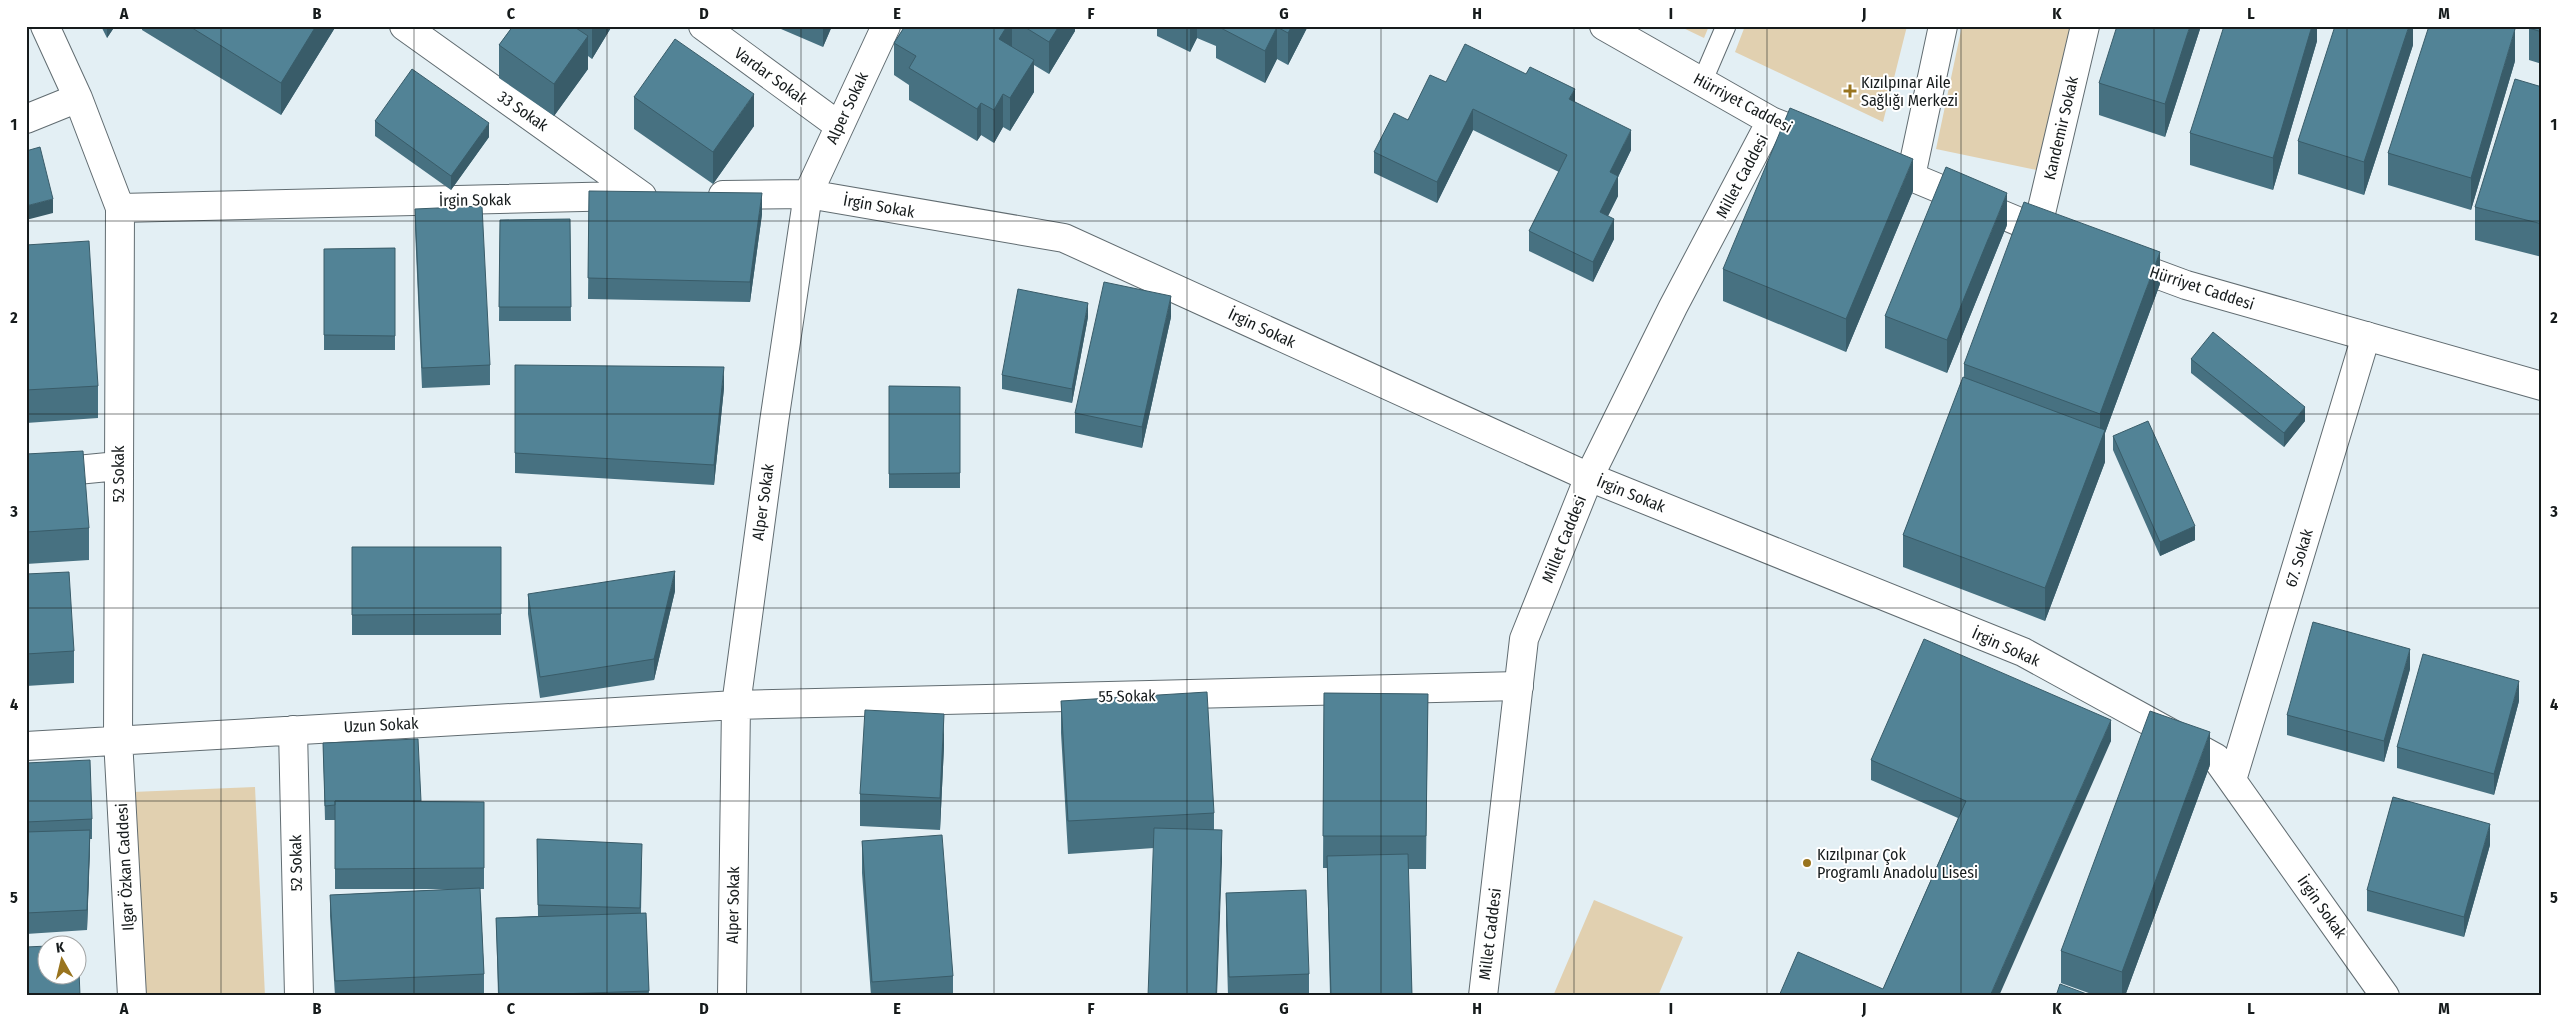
<svg xmlns="http://www.w3.org/2000/svg" width="2568" height="1022" viewBox="0 0 2568 1022" font-family="'Fira Sans Condensed',sans-serif">
<style>
.green{fill:#e1d0b0}
.lines{fill:none;stroke-linecap:round;stroke-linejoin:round}
.service-casing{stroke:#616c71;stroke-width:21}
.minor-casing{stroke:#616c71;stroke-width:30}
.tertiary-casing{stroke:#616c71;stroke-width:30}
.service{stroke:#fff;stroke-width:19}
.minor{stroke:#fff;stroke-width:28}
.tertiary{stroke:#fff;stroke-width:28}
.wall{fill:#477181}
.shaded-wall{fill:#395c69}
.building{fill:#528396;stroke:#395c69}
.grid{fill:none;stroke:#161b1c;stroke-width:1;stroke-opacity:0.55}
.poi-dot{fill:#99741e;stroke:#fff;stroke-width:2}
.labels{text-anchor:middle;dominant-baseline:central;stroke-width:4;stroke-linejoin:round;paint-order:stroke}
.street-label{font-size:16px;fill:#161b1c;stroke:#fff}
.poi-label{font-size:16px;fill:#161b1c;stroke:#fff;text-anchor:start}
.neatline{fill:none;stroke:#161b1c;stroke-width:2}
.grid-label{font-size:16px;text-anchor:middle;font-weight:bold;fill:#161b1c}
</style>
<rect width="100%" height="100%" fill="#e3eff4"/>
<path class="green" d="M1679,26H1709L1704,38Z
M1745,26H1907L1883,122L1735,52Z
M1962,26H2073L2046,172L1936,149Z
M255,787L265,996H141L132,792Z
M1594,900L1683,937L1658,996H1553Z"/>
<g class="lines">
<g class="service-casing">
<path id="service" d="M1702,82L1726,26"/>
</g>
<g class="minor-casing">
<path id="minor" d="M45,26L78,98L120,208L118,739L132,996
M404,26L642,196
M703,26L838,125
M26,119L78,98
M1911,176L1943,26
M723,195L808,194L1064,238L1589,477L2023,652L2216,758L2385,996
M120,208L625,196
M2037,230L2085,26
M26,475L118,466
M293,730L299,996
M26,746L736,705L1519,686
M2232,780L2366,336
M732,996L736,705L774,422L808,194L886,26"/>
</g>
<g class="tertiary-casing">
<path id="tertiary" d="M1604,26L1771,121L1817,139
M1878,163L2051,235
M2124,262L2186,285L2542,386
M1483,996L1524,639L1589,477L1673,307L1771,121"/>
</g>
<use href="#service" class="service"/>
<use href="#minor" class="minor"/>
<use href="#tertiary" class="tertiary"/>
</g>
<path class="wall" d="M101,26H115L107,38Z
M142,26H336L281,115L142,30Z
M513,26H612L592,59L588,56V69L554,116L499,78V45Z
M774,26H832L823,47Z
M905,26H1075V31L1049,74L1034,65V92L1010,131L1003,127L994,143L981,135L977,141L909,100V85L894,75V43Z
M1155,26H1308L1288,65L1277,59L1265,83L1216,58V46L1197,38L1190,52L1157,36V27Z
M2201,26L2165,137L2099,115V83Z
M2317,26V41L2273,190L2190,165V133Z
M2413,26V45L2364,195L2298,174V141Z
M2542,26V64L2529,60V28Z
M2515,61L2471,210L2388,185V153Z
M1446,82L1575,102L1631,150L1618,177V196L1608,216L1614,239L1593,282L1529,251V231L1559,172L1473,130L1437,203L1374,173V152Z
M2542,87V257L2475,240V207Z
M634,97L754,126L713,184L634,129Z
M375,121L489,137L451,190L375,136Z
M589,191L762,214L750,302L588,299Z
M1913,191L1846,352L1723,301V269Z
M415,209L490,365V385L422,388L415,229Z
M570,219L571,321H499L500,220Z
M2007,225L1947,373L1885,348V316Z
M26,245L98,386V418L26,423Z
M395,248V350H324V249Z
M2160,284L2105,433V462L2045,621L1903,567V535L1964,377V364Z
M1088,317L1072,403L1002,389V375Z
M1171,317L1142,448L1075,433V413Z
M2191,359L2305,421L2284,447L2191,373Z
M515,365L724,388L714,485L515,473Z
M889,386L960,387V488H889Z
M2113,436L2195,540L2160,556L2113,450Z
M26,454L89,528V560L26,564Z
M352,547H501V635H352Z
M26,574L74,651V683L26,686Z
M675,591L654,680L540,698L528,614V594Z
M2410,669L2384,762L2287,735V715Z
M1324,693L1428,694L1426,869H1408L1412,996H1330L1327,868H1323Z
M1061,701L1214,813V830L1222,862L1154,848L1068,854L1061,733Z
M2519,701L2494,795L2397,768V747Z
M2111,741L1883,989L1958,818L1871,780V760Z
M323,743L421,801L484,802V889H480L484,974V994L454,996H335L330,916V895L454,889H335V820H325Z
M944,746L940,830L860,826V794Z
M26,763L92,819V839H90L87,930L26,934Z
M2210,765L2125,996H2097L2061,983V951Z
M537,839L642,858L641,913H646L649,996H498L496,918L538,916Z
M862,841L953,976V996H871L862,873Z
M2490,845L2464,937L2367,911V890Z
M1226,893L1309,974V996H1228L1226,925Z"/>
<path class="shaded-wall" d="M107,26H115L107,38Z
M316,26H336L281,115V83Z
M592,26H612L592,59Z
M823,26H832L823,47Z
M1007,26H1012V51L999,39Z
M1059,26H1075V31L1049,74V42Z
M1190,26H1197V38L1190,52Z
M1292,26H1308L1288,65V33Z
M2190,26H2201L2165,137V104Z
M2312,26H2317V41L2273,190V158Z
M2409,26H2413V45L2364,195V162Z
M1277,27V59L1265,83V51Z
M2515,29V61L2471,210V178Z
M588,36V69L554,116V84Z
M1034,60V92L1010,131V98Z
M1575,89V109L1569,99Z
M754,94V126L713,184V152Z
M1003,94V127L994,143V110Z
M981,103V135L977,141V109Z
M1473,109V130L1437,203V182Z
M489,123V137L451,190V176Z
M1631,130V150L1618,177V196L1600,232V212L1610,172Z
M1913,159V191L1846,352V319Z
M762,193V214L750,302V282Z
M2007,193V225L1947,373V340Z
M53,199V213L26,220V206Z
M1614,219V239L1593,282V262Z
M2160,252V284L2105,433V462L2045,621V588L2100,443V414Z
M1171,296V317L1142,448V427Z
M1088,303V317L1072,403V389Z
M724,367V388L714,485V465Z
M2305,407V421L2284,447V433Z
M2195,526V540L2160,556V542Z
M675,571V591L654,680V659Z
M2410,649V669L2384,762V741Z
M2519,681V701L2494,795V774Z
M944,714V746L940,830V798Z
M2111,720V741L1999,996H1990Z
M2210,732V765L2125,996H2122V972Z
M2490,824V845L2464,937V917Z
M90,830V851L87,930V910Z
M1222,830V862L1217,996H1216Z"/>
<path class="building" d="M189,26H316L281,83Z
M513,26H573L588,36L554,84L499,45Z
M905,26H1007L999,39L1034,60L1010,98L1003,94L994,110L981,103L977,109L909,68L916,56L894,43Z
M1023,26H1059L1049,42Z
M1217,26H1292L1288,33L1277,27L1265,51Z
M2117,26H2190L2165,104L2099,83Z
M2224,26H2312L2273,158L2190,133Z
M2335,26H2409L2364,162L2298,141Z
M2429,26H2507L2515,29L2471,178L2388,153Z
M2529,26H2542V32L2529,28Z
M675,39L754,94L713,152L634,97Z
M1465,44L1526,74L1530,67L1575,89L1569,99L1631,130L1610,172L1618,176L1600,212L1614,219L1593,262L1529,231L1567,155L1473,109L1437,182L1374,152L1394,113L1408,120L1430,75L1446,82Z
M412,69L489,123L451,176L375,121Z
M2515,79L2542,87V224L2475,207Z
M1790,108L1913,159L1846,319L1723,269Z
M40,147L53,199L26,206V151Z
M1946,167L2007,193L1947,340L1885,316Z
M589,191L762,193L750,282L588,278Z
M2024,202L2160,252L2100,414L1964,364Z
M482,206L490,365L422,368L415,209Z
M570,219L571,307H499L500,220Z
M89,241L98,386L26,390V245Z
M395,248V336L324,335V249Z
M1104,282L1171,296L1142,427L1075,413Z
M1018,289L1088,303L1072,389L1002,375Z
M2213,332L2305,407L2284,433L2191,359Z
M515,365L724,367L714,465L515,453Z
M1963,377L2105,430L2045,588L1903,535Z
M889,386L960,387V473L889,474Z
M2148,421L2195,526L2160,542L2113,436Z
M83,451L89,528L26,532V454Z
M352,547H501V614L352,615Z
M675,571L654,659L540,677L528,594Z
M69,572L74,651L26,654V574Z
M2313,622L2410,649L2384,741L2287,715Z
M1924,639L2111,720L1990,996H1779L1798,952L1883,989L1966,801L1871,760Z
M2423,654L2519,681L2494,774L2397,747Z
M1207,692L1214,813L1068,821L1061,701Z
M1324,693L1428,694L1426,836H1323Z
M865,710L944,714L940,798L860,794Z
M2150,711L2210,732L2122,972L2061,951Z
M418,739L421,801H335V805L325,806L323,743Z
M90,760L92,819L26,822V763Z
M2393,797L2490,824L2464,917L2367,890Z
M335,801L484,802V868L335,869Z
M1154,828L1222,830L1216,996H1148Z
M90,830L87,910L26,913V832Z
M942,835L953,976L872,982L862,841Z
M537,839L642,844L640,908L538,905Z
M1408,854L1412,995L1331,996L1327,856Z
M480,888L484,974L335,981L330,895Z
M1306,890L1309,974L1229,977L1226,893Z
M646,913L649,991L499,996L496,918Z
M78,945L80,996H26V947L48,946V974H78Z
M2060,984L2092,996H2056Z"/>
<path class="grid" d="M221,26V996M414,26V996M607,26V996M801,26V996M994,26V996M1187,26V996M1381,26V996M1574,26V996M1767,26V996M1961,26V996M2154,26V996M2347,26V996M26,221H2542M26,414H2542M26,608H2542M26,801H2542"/>
<g class="poi-dot">
<path d="M1847.5 83.5h5v5h5v5h-5v5h-5v-5h-5v-5h5z"/>
<circle cx="1807" cy="863" r="5"/>
</g>
<g class="labels">
<g class="street-label">
<text transform="translate(771 76) rotate(36)">Vardar Sokak</text>
<text transform="translate(1743 103) rotate(28)">Hürriyet Caddesi</text>
<text transform="translate(847 108) rotate(-65)">Alper Sokak</text>
<text transform="translate(523 111) rotate(35)">33 Sokak</text>
<text transform="translate(2061 128) rotate(-77)">Kandemir Sokak</text>
<text transform="translate(1742 176) rotate(-62)">Millet Caddesi</text>
<text transform="translate(475 200) rotate(-1)">İrgin Sokak</text>
<text transform="translate(879 206) rotate(10)">İrgin Sokak</text>
<text transform="translate(2202 288) rotate(18)">Hürriyet Caddesi</text>
<text transform="translate(1262 328) rotate(25)">İrgin Sokak</text>
<text transform="translate(118 474) rotate(-90)">52 Sokak</text>
<text transform="translate(1631 494) rotate(22)">İrgin Sokak</text>
<text transform="translate(763 502) rotate(-82)">Alper Sokak</text>
<text transform="translate(1564 539) rotate(-68)">Millet Caddesi</text>
<text transform="translate(2299 558) rotate(-73)">67. Sokak</text>
<text transform="translate(2006 647) rotate(24)">İrgin Sokak</text>
<text transform="translate(1127 696) rotate(-1)">55 Sokak</text>
<text transform="translate(381 725) rotate(-3)">Uzun Sokak</text>
<text transform="translate(296 863) rotate(-91)">52 Sokak</text>
<text transform="translate(125 867) rotate(-93)">Ilgar Özkan Caddesi</text>
<text transform="translate(733 905) rotate(-89)">Alper Sokak</text>
<text transform="translate(2322 907) rotate(55)">İrgin Sokak</text>
<text transform="translate(1490 934) rotate(-83)">Millet Caddesi</text>
</g>
<g class="poi-label">
<text x="1861" y="82">Kızılpınar Aile<tspan x="1861" dy="18">Sağlığı Merkezi</tspan></text>
<text x="1817" y="854">Kızılpınar Çok<tspan x="1817" dy="18">Programlı Anadolu Lisesi</tspan></text>
</g>
</g>
<rect width="2568" height="1022" fill="none" stroke="#ffffff" stroke-width="55"/>
<g transform="translate(62 960) rotate(352)"><circle r="24" fill="#ffffff" stroke="#a2a4a4"/>
<path d="M0-4L9 19L0 12L-9 19Z" fill="#99741e"/>
<text y="-8" font-size="14" font-weight="bold" text-anchor="middle" fill="#161b1c">K</text>
</g>
<rect x="28" y="28" width="2512" height="966" class="neatline"/>
<g class="grid-label">
<text x="124" y="19">A</text>
<text x="317" y="19">B</text>
<text x="511" y="19">C</text>
<text x="704" y="19">D</text>
<text x="897" y="19">E</text>
<text x="1091" y="19">F</text>
<text x="1284" y="19">G</text>
<text x="1477" y="19">H</text>
<text x="1671" y="19">I</text>
<text x="1864" y="19">J</text>
<text x="2057" y="19">K</text>
<text x="2251" y="19">L</text>
<text x="2444" y="19">M</text>
<text x="14" y="130">1</text>
<text x="2554" y="130">1</text>
<text x="14" y="323">2</text>
<text x="2554" y="323">2</text>
<text x="14" y="517">3</text>
<text x="2554" y="517">3</text>
<text x="14" y="710">4</text>
<text x="2554" y="710">4</text>
<text x="14" y="903">5</text>
<text x="2554" y="903">5</text>
<text x="124" y="1014">A</text>
<text x="317" y="1014">B</text>
<text x="511" y="1014">C</text>
<text x="704" y="1014">D</text>
<text x="897" y="1014">E</text>
<text x="1091" y="1014">F</text>
<text x="1284" y="1014">G</text>
<text x="1477" y="1014">H</text>
<text x="1671" y="1014">I</text>
<text x="1864" y="1014">J</text>
<text x="2057" y="1014">K</text>
<text x="2251" y="1014">L</text>
<text x="2444" y="1014">M</text>
</g>
</svg>
